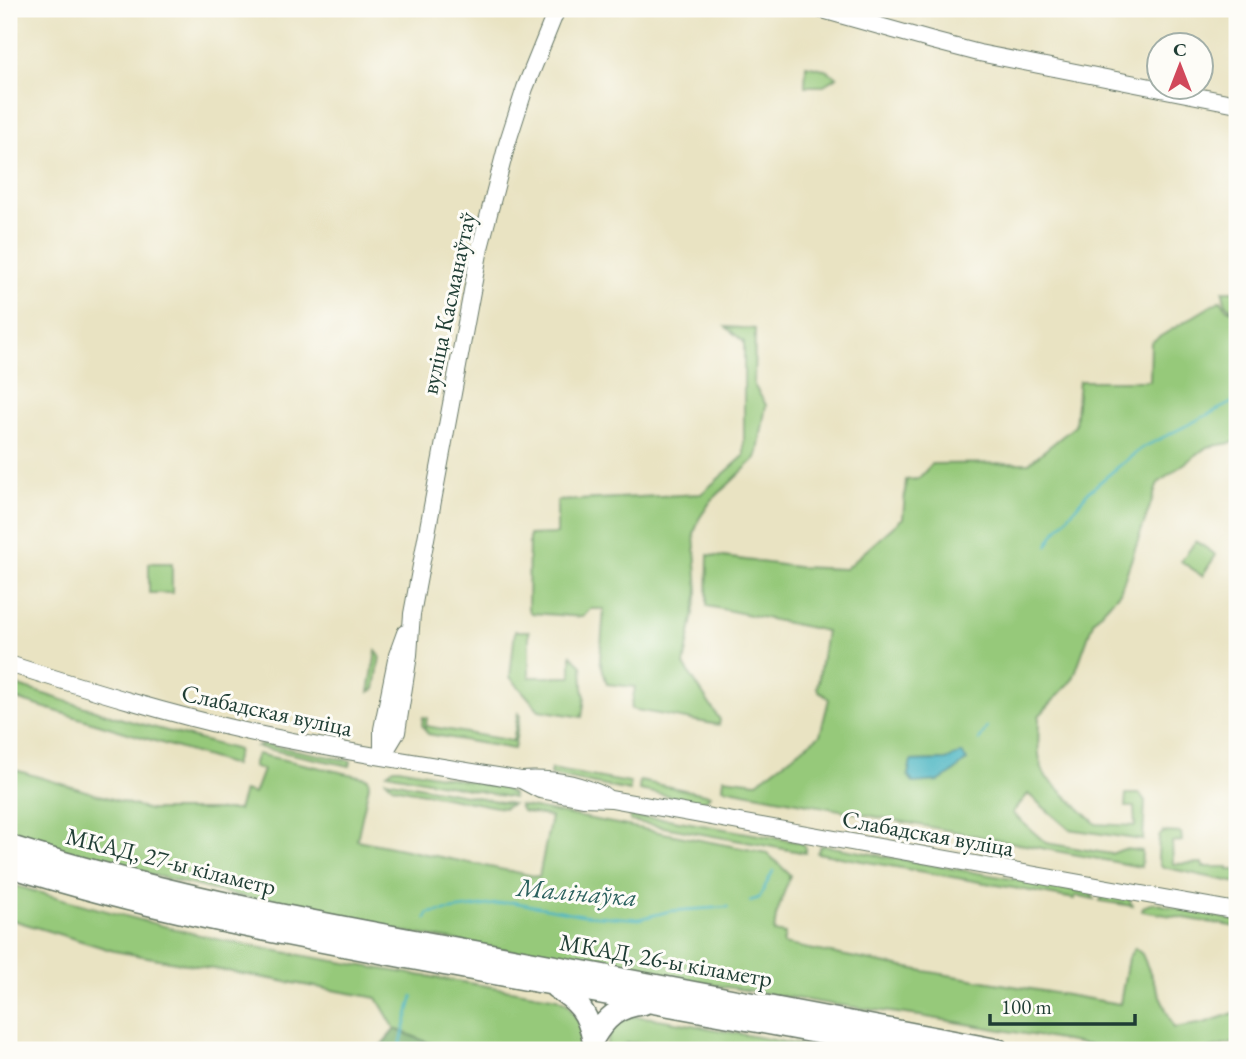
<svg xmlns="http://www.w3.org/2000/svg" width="1246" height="1059" viewBox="0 0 1246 1059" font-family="'EB Garamond',serif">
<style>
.green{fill:#96c97a;stroke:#5a8357;stroke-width:2;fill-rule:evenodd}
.forest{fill:#78ad6a;stroke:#4c754f;stroke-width:2}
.water{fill:#46b4c1;stroke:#32787a;stroke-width:2}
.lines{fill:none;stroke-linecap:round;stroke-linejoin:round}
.stream{stroke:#46b4c1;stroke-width:2.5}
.secondary-casing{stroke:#676;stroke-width:18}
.highway-casing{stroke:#676;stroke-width:24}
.secondary{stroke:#fff;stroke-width:16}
.highway{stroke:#fff;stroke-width:21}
.labels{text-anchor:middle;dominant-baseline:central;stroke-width:6;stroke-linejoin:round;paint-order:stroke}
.street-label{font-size:24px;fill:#1f3d34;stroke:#fdfcf7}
.water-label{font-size:26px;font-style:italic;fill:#2b615e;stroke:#fdfcf7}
</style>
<rect width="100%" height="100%" fill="#fdfcf7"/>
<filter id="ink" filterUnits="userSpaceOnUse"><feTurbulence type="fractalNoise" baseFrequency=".0143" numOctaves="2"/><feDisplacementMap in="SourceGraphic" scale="14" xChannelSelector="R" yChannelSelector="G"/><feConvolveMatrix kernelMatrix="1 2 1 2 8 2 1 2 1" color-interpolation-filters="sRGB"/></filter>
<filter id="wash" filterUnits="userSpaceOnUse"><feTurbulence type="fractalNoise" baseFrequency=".00686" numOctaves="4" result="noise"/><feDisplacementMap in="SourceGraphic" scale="28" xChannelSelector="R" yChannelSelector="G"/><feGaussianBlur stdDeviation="1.57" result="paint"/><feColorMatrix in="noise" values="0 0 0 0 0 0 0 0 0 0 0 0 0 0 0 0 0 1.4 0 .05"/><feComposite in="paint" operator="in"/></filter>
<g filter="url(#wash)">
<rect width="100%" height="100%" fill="#e9e3c2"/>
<path class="green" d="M806,65L824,69L837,77L822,86H805Z
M1223,291H1237V311C1226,308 1224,301 1223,291Z
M1221,300L1227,309L1237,313V442L1207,447L1158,483L1120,592L1094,620L1073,679L1039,716C1039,737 1035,760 1047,778L1096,824L1135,826L1134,807H1125L1126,794H1140L1145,801L1143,840L1069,829L1028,794L1012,813L1046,843L1111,854L1124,849L1142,851L1141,867L723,788L724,778L757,782L820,735L829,699L817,689L826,631L707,606L708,555L797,567L845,569L903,518L906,480L918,479L932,464L1029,463L1075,426L1079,381H1150L1151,342ZM946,760L908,775L911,761Z
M726,327L755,329L754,385L766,405L758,452L756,458L711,501L699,519L694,534L698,592L684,665L720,720L719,725L631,709L635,687L607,684L600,660L604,609H590L583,617L531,613L528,609L529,535L557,534V501L701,494L744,456V342Z
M1196,541L1216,555L1202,576L1181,561Z
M149,563H172V593H149Z
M515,631H529V677H571V655L582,665L583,688L585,697L582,717L539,710L510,677Z
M376,651L380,656L375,689L369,692Z
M9,683L126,720L238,750L234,765L9,697Z
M518,713L520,715L514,749L428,734L422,725L423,717L427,718L426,726L513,741Z
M264,744L351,761L350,766L257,747Z
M257,754L368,778L369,785L357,840L539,877L551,817L522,811L519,805L767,853L790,875L776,916L774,932L785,934L783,944L924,971L1120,1004L1128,958L1135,948L1142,954L1174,1028L1204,1023L1237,1012V1042L1206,1050H1118L920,1016L830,1004L566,961L384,928L230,894L144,873L9,836V768L149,810H238L244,791L254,794L263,770L253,766Z
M394,768H399L503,788L512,794L513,798L387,773Z
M551,769L630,783V791L550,775Z
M386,780L512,804L504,808L497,807L398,788L392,786Z
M640,781L710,795L706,800L699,802L639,790Z
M630,817L668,819L798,842L805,846L806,853L630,821Z
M1163,832L1181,833L1182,841L1172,842L1173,864L1202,863L1203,867H1228V870H1237V883L1163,867L1160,864L1158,858L1159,837Z
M821,845L1091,893L1094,899L1076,895L1075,899L817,853Z
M9,884C82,904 156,926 231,942C339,964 448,979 557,998L568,1004L582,1027V1050H446L395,1029L377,998L114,951L9,919Z
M1106,894L1129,898L1132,906L1100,901L1103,896Z
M1153,903L1237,921V927L1142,911L1143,907Z
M631,1016L653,1018L828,1050H695L669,1044L628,1043L614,1050H605C609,1031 612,1025 631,1016Z"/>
<path class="forest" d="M395,1029L446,1050H377Z"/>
<path class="water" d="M962,753L967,760L951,774L939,781L913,783L908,775L911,761L946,760Z"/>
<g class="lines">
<path class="stream" d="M1047,546L1054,534L1088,492L1124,462L1142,448L1237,400
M979,741L987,727
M750,901L759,898L773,871
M426,918L429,913L512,902L583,915L639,919L670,911L728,907
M399,1050L413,996"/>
</g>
</g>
<g filter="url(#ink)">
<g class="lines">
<g class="secondary-casing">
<path id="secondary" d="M819,9L933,41L979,53L1237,104
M9,664C88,689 168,714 249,732C339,752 430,764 521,780C550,778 579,783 605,796
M382,757L397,732L409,655L412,614L480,248L507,144L525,88L557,9
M382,757V729L397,655L405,633
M521,780L540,790L583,798L611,799L1237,911"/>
</g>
<g class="highway-casing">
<path id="highway" d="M9,846C170,897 338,927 505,957C670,988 835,1018 999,1050
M9,866C154,912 304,938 453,966C607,994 762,1023 917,1050
M555,987C579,1002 587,1012 593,1039
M593,1039C605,1019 618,1006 643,1004"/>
</g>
<use href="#secondary" class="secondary"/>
<use href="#highway" class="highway"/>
</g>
</g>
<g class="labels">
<g class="street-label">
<text transform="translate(448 303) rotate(-78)">вуліца Касманаўтаў</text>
<text transform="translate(267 710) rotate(12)">Слабадская вуліца</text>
<text transform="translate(928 833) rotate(10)">Слабадская вуліца</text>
<text transform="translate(171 861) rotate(14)">МКАД, 27-ы кіламетр</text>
<text transform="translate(666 960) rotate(10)">МКАД, 26-ы кіламетр</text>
</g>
<g class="water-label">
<text transform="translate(577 892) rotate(5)">Малінаўка</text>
</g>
</g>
<rect width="1246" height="1059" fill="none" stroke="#fdfcf7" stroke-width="35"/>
<g transform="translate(1180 66)"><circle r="33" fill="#fdfcf7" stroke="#a4b0a9" stroke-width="2"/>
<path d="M0-5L12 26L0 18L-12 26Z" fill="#d1495b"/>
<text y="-10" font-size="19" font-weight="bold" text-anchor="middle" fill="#1f3d34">С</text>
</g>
<path d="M990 1014v10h145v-10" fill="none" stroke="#1f3d34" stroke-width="3.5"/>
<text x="1001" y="1014" font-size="21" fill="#1f3d34" stroke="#fdfcf7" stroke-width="5" paint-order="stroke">100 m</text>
</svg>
